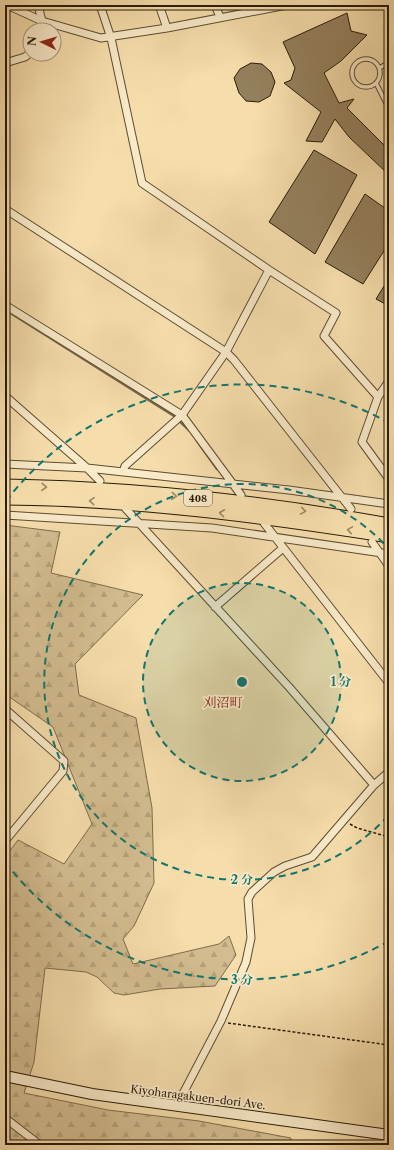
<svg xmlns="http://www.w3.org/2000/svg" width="394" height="1150" viewBox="0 0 394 1150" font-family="'Libre Caslon Text','Noto Serif JP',serif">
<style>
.forest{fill:url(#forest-firs);stroke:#7e6c4c}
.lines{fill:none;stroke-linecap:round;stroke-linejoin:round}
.stream{stroke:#7a6849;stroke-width:2.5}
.building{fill:#94805d;stroke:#291b08}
.lane-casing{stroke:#5c4c31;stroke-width:5.5}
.street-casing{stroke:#5c4c31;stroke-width:9}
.secondary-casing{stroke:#291b08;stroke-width:12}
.highway-casing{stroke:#291b08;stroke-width:15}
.path{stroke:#291b08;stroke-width:1.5;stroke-dasharray:3 2;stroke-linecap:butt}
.lane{stroke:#f9eac9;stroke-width:3.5}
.street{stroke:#f9eac9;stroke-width:7}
.secondary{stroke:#f9eac9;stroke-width:10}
.highway{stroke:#f6deac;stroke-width:13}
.oneway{stroke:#9a8662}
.ring{fill:none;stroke:#0f766e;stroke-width:2;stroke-dasharray:7 5}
.labels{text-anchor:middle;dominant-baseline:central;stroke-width:3.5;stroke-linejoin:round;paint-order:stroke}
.shield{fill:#f9eac9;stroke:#675942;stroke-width:1}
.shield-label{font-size:10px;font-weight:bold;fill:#291b08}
.street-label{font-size:11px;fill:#291b08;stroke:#f9eac9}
.quarter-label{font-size:13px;fill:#7a1f14;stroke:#f9eac9}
.centre{fill:#0f766e;stroke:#f9eac9;stroke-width:2}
.ring-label{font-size:12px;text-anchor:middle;font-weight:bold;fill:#0f766e;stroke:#f9eac9;stroke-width:3.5;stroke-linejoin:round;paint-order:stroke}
</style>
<defs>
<pattern id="forest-firs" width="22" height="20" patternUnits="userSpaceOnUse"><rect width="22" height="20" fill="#d3bd90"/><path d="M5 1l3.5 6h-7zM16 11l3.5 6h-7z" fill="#b5a27b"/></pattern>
</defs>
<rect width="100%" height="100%" fill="#f6deac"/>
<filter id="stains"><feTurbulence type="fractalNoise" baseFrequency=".005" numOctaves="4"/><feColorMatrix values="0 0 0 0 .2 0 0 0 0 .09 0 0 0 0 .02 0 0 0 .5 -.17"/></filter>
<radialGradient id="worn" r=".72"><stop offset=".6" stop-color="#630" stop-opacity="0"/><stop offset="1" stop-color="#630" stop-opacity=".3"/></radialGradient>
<path class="forest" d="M5,525L60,532L51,573L143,595L75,664L79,695L136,718L152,808L154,883L134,926L123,939L133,964L219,944L229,936L236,955L215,986L160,989L124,995L114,993L97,977L86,972L45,968L34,1062L24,1093L108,1110L199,1121L291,1138V1145H5V857L18,840L64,864L92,824L53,727L5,694Z"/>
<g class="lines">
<path class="stream" d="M12,314L174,416L190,431
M197,441L217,469"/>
</g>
<path class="building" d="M347,13L351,31L367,35L341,61L324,73L339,103L354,99L347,108L389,150V175L349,137L335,119L322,142L306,141L321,112L284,83L291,80L295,68L283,42Z
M251,63L262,64L271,72L275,82L270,96L259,102L246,101L239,93L234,78L240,69Z
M314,150L357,175L315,254L269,222Z
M365,194L389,211V243L363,284L325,262Z
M389,278V306L376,299Z"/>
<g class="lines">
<g class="lane-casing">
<path id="lane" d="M352 73a14 14 0 1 1 28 0a14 14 0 1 1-28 0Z
M379,68L389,63
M376,83L389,109"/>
</g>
<g class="street-casing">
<path id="street" d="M7,5L42,21L101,38L167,28L287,5
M38,5L42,21L39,30
M100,5L111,38L142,183L269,270L336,313L324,336L378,397L362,442L389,479
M159,5L167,28
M215,5L220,17
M5,63L25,57L30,53
M5,209L226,352L234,360L351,509
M5,305L182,415L241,495
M5,396L87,468L100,481
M378,397L389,381
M5,464L87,468L289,490L389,504
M123,472L125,466L182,415L226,352L269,270
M126,509L289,687L374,785
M5,515L212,528L389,554
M264,523L389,683
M372,542L389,566
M215,607L283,548
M5,709L64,761L63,771L5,841
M177,1105L221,1021L246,962L251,938L248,899L252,892L274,872L285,866L312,857L374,785L389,772
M5,1118L40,1145"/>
</g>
<g class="secondary-casing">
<path id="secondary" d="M5,1076L92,1094L389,1135"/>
</g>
<g class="highway-casing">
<path id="highway" d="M5,486C134,488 262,502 389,525
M5,498C134,499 262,516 389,536"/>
</g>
<path class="path" d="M350,824L357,828L389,837
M228,1023L389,1045"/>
<use href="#lane" class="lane"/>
<use href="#street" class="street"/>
<use href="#secondary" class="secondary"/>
<use href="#highway" class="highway"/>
</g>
<defs><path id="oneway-chevron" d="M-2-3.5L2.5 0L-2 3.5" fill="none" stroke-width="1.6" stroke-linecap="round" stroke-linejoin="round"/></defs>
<g class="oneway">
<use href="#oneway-chevron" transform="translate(44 487) rotate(2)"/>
<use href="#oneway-chevron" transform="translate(174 496) rotate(5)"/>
<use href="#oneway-chevron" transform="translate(92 501) rotate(-177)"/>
<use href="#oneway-chevron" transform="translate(303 511) rotate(9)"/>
<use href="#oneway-chevron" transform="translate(222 513) rotate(-173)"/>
<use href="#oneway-chevron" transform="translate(350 530) rotate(-171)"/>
</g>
<circle cx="242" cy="682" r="99" fill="#0f766e" fill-opacity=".12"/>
<g class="ring">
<circle cx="242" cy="682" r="99"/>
<path d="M388 816A198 198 0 1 1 388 548"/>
<path d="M389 941A298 298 0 0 1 6 863M6 501A298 298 0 0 1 389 423"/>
</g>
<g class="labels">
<rect class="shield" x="184" y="490" width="28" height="16" rx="3"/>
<g class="shield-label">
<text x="198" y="498">408</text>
</g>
<g class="street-label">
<text transform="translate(198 1097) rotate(7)">Kiyoharagakuen-dori Ave.</text>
</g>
<g class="quarter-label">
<text x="223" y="702">刈沼町</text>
</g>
</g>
<circle cx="242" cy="682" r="6" class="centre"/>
<g class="ring-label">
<text x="341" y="686">1 分</text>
<text x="242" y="884">2 分</text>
<text x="242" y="984">3 分</text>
</g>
<rect width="394" height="1150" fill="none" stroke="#f6deac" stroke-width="20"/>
<rect x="6" y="6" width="382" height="1138" fill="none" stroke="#291b08" stroke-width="2"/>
<rect x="10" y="10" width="374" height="1130" fill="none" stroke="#291b08"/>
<g transform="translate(42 42) rotate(275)"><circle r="19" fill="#f9eac9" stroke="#a6977c"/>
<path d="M0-3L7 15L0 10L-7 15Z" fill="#8f2418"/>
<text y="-6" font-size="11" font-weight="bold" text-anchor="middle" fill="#291b08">N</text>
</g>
<rect width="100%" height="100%" filter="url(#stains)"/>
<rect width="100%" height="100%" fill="url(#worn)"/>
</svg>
